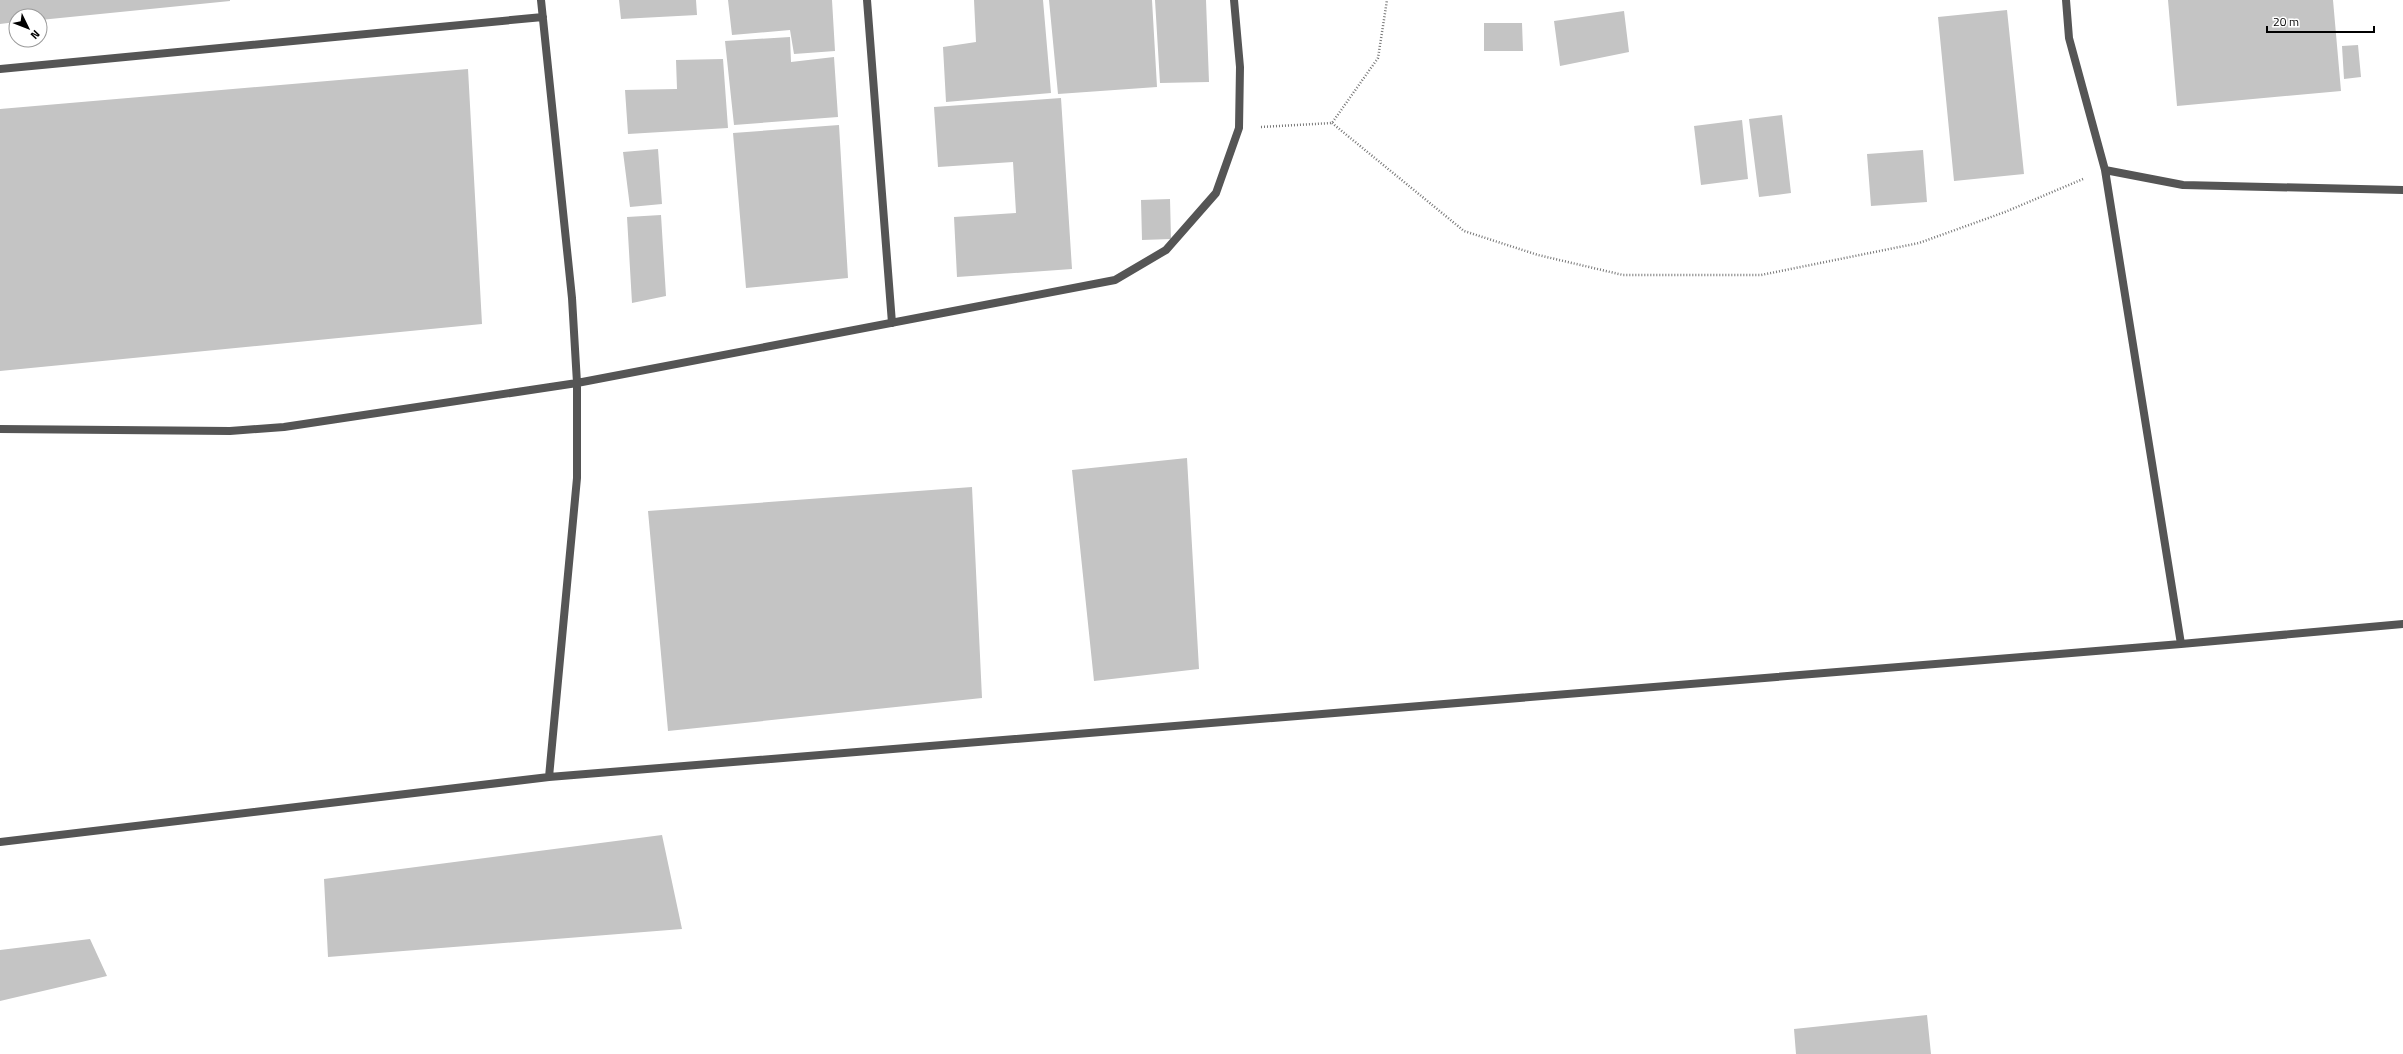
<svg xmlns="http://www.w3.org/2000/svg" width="2403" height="1054" viewBox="0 0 2403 1054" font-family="'Titillium Web',sans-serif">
  <rect width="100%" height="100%" fill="#fff"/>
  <path fill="#c4c4c4" d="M0,0h230v1l-190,19v-4h-24v6l-16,2z
    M619,0h77l1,15 -76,4z
    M728,0h104l3,51 -41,3 -4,-24 -58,5z
    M974,0h69l8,93 -105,9 -3,-55 33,-5z
    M1049,0h103l5,87 -99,7z
    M1155,0h51l3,82 -49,1z
    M2168,0h165l8,91 -164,15z
    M2007,10l17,164 -70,7 -16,-164z
    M1624,11l5,41 -69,14 -6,-45z
    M1484,23h38l1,28h-39z
    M790,37l1,25 43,-5 4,60 -104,8 -9,-84z
    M2358,45l3,32 -17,2 -2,-33z
    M723,59l5,69 -100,6 -3,-44 52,-1 -1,-29z
    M468,69l14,255 -482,47v-262z
    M1061,98l11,171 -115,8 -3,-60 62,-4 -3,-51 -75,5 -4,-60z
    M1782,115l9,78 -32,4 -10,-78z
    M1742,120l6,59 -47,6 -7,-59z
    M839,125l9,153 -102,10 -13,-155z
    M658,149l4,55 -32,3 -7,-55z
    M1923,150l4,52 -56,4 -4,-52z
    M1170,199l1,40 -29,1 -1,-40z
    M661,215l5,81 -34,7 -5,-86z
    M1187,458l12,211 -105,12 -22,-211z
    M972,487l10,211 -314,33 -20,-220z
    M662,835l20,94 -354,28 -4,-78z
    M90,939l17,37 -107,25v-51z
    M1927,1015l4,39h-135l-2,-25z"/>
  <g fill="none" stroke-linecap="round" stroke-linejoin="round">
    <path stroke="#777" stroke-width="2.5" stroke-dasharray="1 2" stroke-linecap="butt" d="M1332,123l132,108 74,24 85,20h138l158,-32 86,-31 78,-33
      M1261,127l71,-4 46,-65 9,-58"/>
    <path stroke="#555" stroke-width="8" d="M541,0l31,298 5,85v95l-28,299
      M867,0l25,323
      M2066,0l3,38 36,132 78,15 220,5
      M0,69l543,-52
      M2105,170l76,474
      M0,429l230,2 54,-4 293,-44 538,-103 51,-30 50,-57 23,-65 1,-61 -6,-67
      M0,842l549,-65 1632,-133 222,-20"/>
  </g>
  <g transform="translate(28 28) rotate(133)"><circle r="19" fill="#ffffff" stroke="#999999"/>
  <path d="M0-3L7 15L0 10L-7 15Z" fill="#000000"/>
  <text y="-6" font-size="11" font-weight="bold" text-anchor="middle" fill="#000000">N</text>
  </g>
  <path d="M2267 26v6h107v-6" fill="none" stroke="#000000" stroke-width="2"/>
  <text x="2273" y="26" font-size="12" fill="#000000" stroke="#ffffff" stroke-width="3" paint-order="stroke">20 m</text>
</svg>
